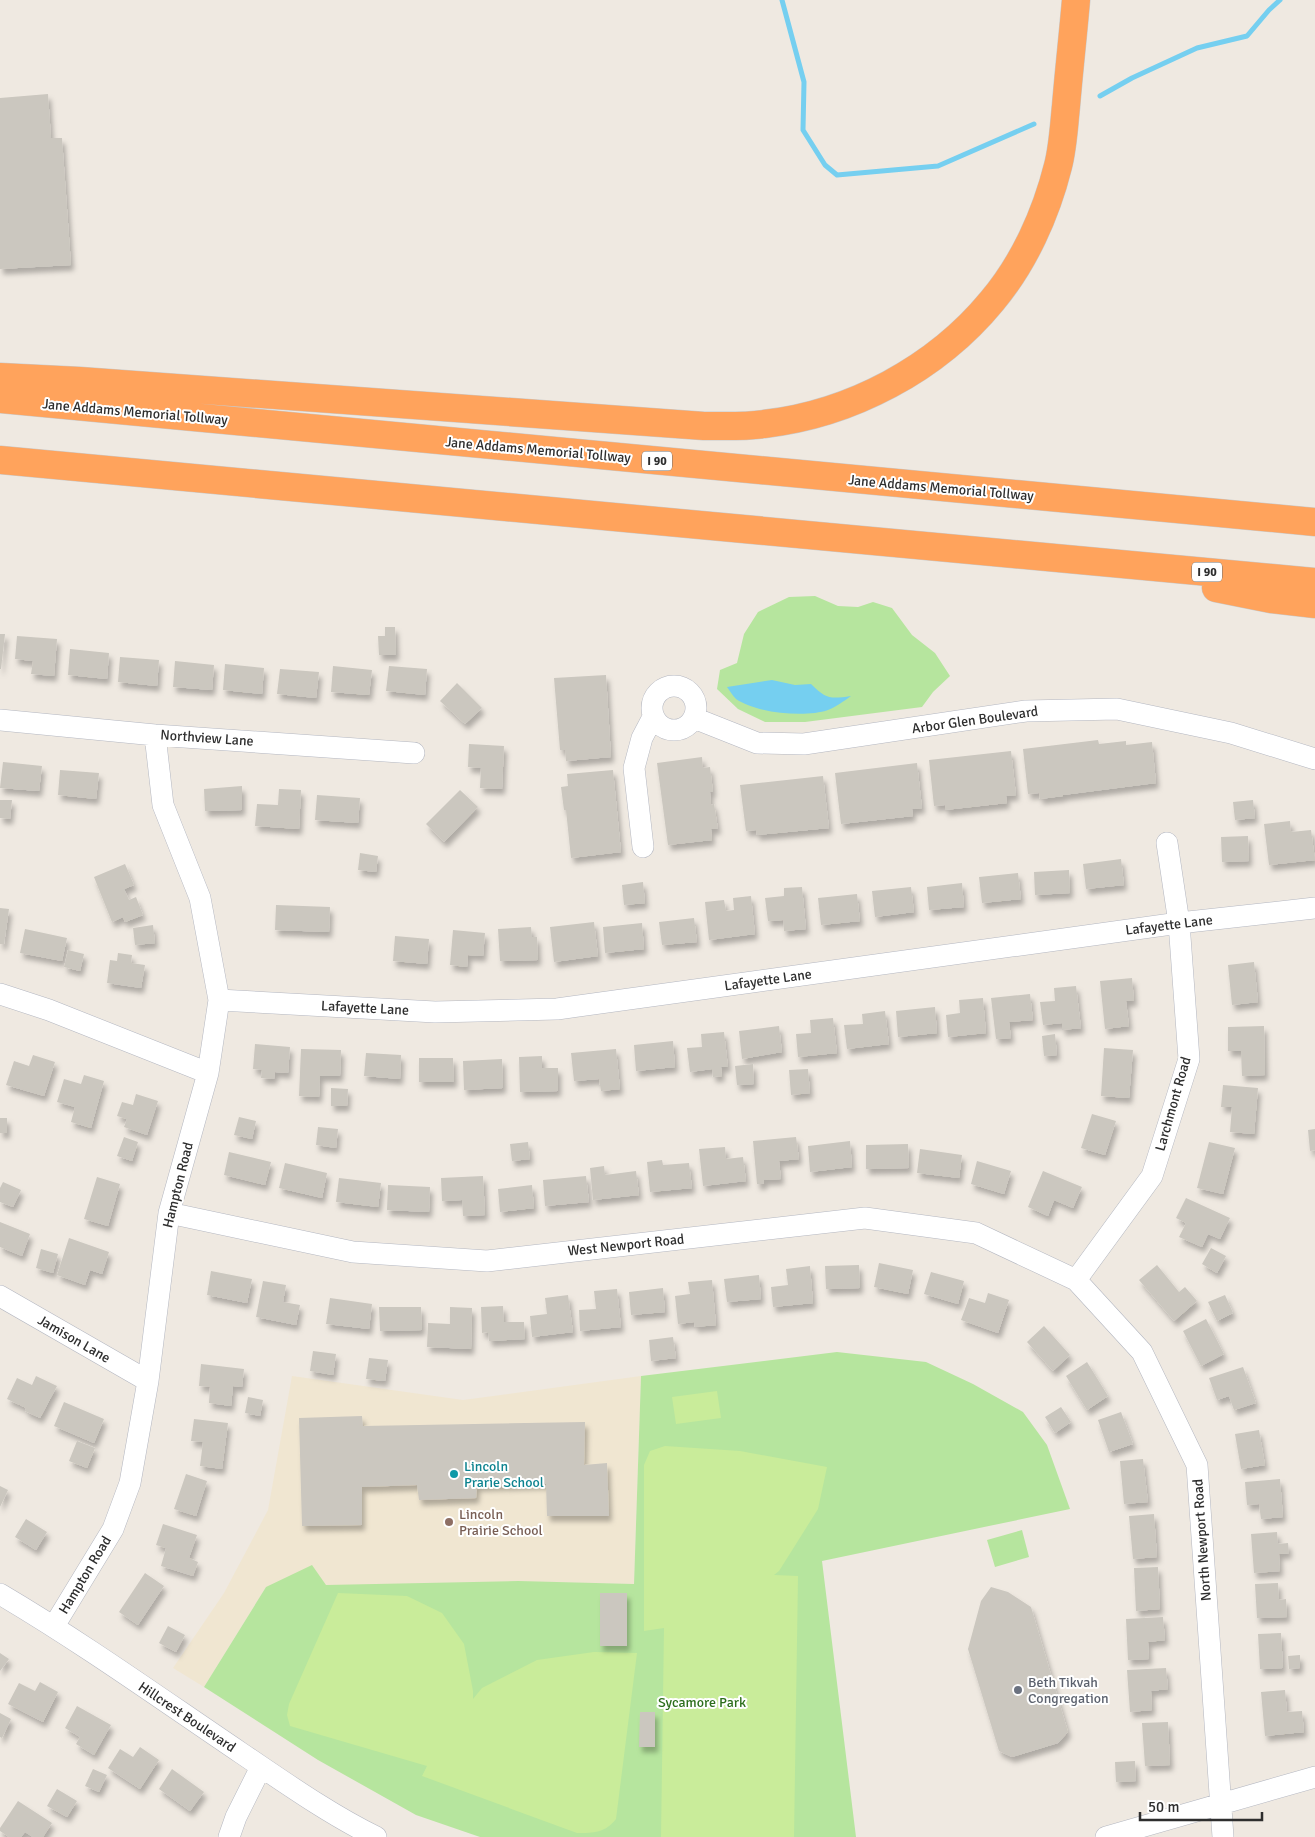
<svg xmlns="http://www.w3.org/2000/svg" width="1315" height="1837" viewBox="0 0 1315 1837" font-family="Signika,sans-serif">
  <defs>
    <filter id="shadow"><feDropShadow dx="3" dy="5.5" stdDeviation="2.5" flood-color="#0004"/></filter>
  </defs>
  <rect width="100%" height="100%" fill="#efe9e1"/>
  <path fill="#f0e6d1" d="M292,1376l171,24 178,-24 -7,208 -99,-2 -269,5 -62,100 -31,-19 51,-75 44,-83z"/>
  <path fill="#b6e59e" d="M815,596l23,10 20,1 15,-5 19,6 20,27 23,18 15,23 -17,16 -11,15 -117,15h-40l-27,-13 -21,-20 3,-19 17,-7 7,-29 14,-22 31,-15z
    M837,1352l89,10 47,22 50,28 24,33 23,64 -248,52 34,276h-376l-64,-22 -98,-55 -114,-73 62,-100 46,-22 14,20 192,-4 116,3 7,-208z
    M1022,1530l7,27 -34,10 -8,-27z"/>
  <path fill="#c9ec9a" d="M717,1391l4,27 -45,6 -4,-27z
    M665,1446l75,5 87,16 -9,42 -39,62 -5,4 24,1 -4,261h-133l3,-209 -20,3v-166l6,-14z
    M338,1593l69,3 35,17 22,31 9,47v8l9,-11 55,-28 57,-8 43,1 -21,166c-11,14 -22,14 -39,14l-155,-57 5,-10 -137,-40 -3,-11 2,-11z"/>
  <path fill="#75cff0" d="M772,680l23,5 16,-1c15,15 19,15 40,12 -7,5 -15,11 -23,14 -23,8 -72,3 -92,-11 -3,-3 -6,-8 -9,-12z"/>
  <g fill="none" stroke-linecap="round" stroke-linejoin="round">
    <path stroke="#75cff0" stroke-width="5" d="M782,0l22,82 -1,48 22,35 12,10 101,-9 96,-42
      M1100,96l32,-18 65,-30 50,-12 22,-26 11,-10"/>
  </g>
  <path fill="#cbc7bf" filter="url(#shadow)" d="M48,94l3,44h11l9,127 -71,4v-171z
    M385,627h10l1,28h-17l-1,-19h7z
    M0,634h5l-4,35h-1z
    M17,636l40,3 -3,37 -23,-2 2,-13 -18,-2z
    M70,649l39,4 -2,26 -39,-4z
    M120,657l39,3 -2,26 -39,-4z
    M175,661l39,4 -2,25 -39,-3z
    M225,664l39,4 -2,26 -39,-4z
    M333,666l39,4 -3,25 -38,-3z
    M389,666l38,3 -2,26 -39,-4z
    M280,669l39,3 -3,26 -39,-4z
    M606,675l5,82 -45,4 -1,-11h-5l-6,-72z
    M457,683l25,25 -17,16 -25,-23z
    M1098,740l1,4 27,-3v4l26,-3 4,41 -93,12v1l-23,3 -1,-6 -11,1 -5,-45z
    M469,744l35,2 -2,43 -22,-1 1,-20 -13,-1z
    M1011,751l5,44 -10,1 1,7 -62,7v-5l-11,1 -5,-46z
    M702,757l1,11 7,-1 3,25h-3l1,13 3,-1 4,25h-7l1,11 -44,5 -11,-82z
    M3,762l39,4 -3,25 -39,-3z
    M917,763l5,45 -10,1 1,7 -72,8 -6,-51z
    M60,770l39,3 -3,26 -38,-4z
    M613,770l8,82 -50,6 -5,-48h-2l-3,-23 7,-1 -1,-12z
    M823,776l6,52 -72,7 -1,-5 -10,1 -6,-46z
    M242,786v24l-37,1 -1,-22z
    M279,789l22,1 -2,39 -44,-3 2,-22 21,1z
    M460,790l18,17 -34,35 -18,-18z
    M317,795l43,3 -2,25 -43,-3z
    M0,800h12l-2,19 -10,-1z
    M1253,800l2,18 -20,2 -2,-18z
    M1290,821l1,11 20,-2 4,30 -46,5 -5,-41z
    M1248,836l1,25 -27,1 -1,-25z
    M360,853l18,3 -2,16 -18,-2z
    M1121,859l3,26 -38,4 -3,-25z
    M125,864l9,21 -10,4 5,11 7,-3 7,18 -18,7 -2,-5 -11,5 -18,-45z
    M1069,870l1,23 -35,2 -1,-23z
    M1018,873l3,26 -39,4 -3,-26z
    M643,882l2,21 -21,2 -2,-20z
    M962,883l2,24 -35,3 -2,-23z
    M802,887l4,42 -22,2 -1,-11 -15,1 -3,-23 19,-2v-8z
    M911,887l3,25 -39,5 -3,-26z
    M857,894l3,27 -39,4 -3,-27z
    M751,896l4,38 -46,6 -4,-38 19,-2 2,11 8,-1 -1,-12z
    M276,905l54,2 -1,25 -54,-2z
    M0,908l9,1 -5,35h-4z
    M694,918l3,24 -35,3 -3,-23z
    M594,922l4,34 -44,6 -4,-35z
    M642,923l2,26 -39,4 -2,-26z
    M153,925l2,18 -20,2 -2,-17z
    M531,927l1,10h5l1,23 -38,1 -2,-32z
    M25,929l42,9 -5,23 -42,-8z
    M453,930l32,3 -2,23 -15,-1 -1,12 -17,-2z
    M395,936l34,3 -2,25 -34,-3z
    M68,950l16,4 -4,17 -16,-4z
    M118,953l14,2 -1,8 14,2 -4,23 -34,-5 3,-23 7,1z
    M1254,962l4,40 -26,3 -4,-40z
    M1132,978l2,23h-8l3,25 -24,3 -5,-48z
    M1076,986l5,42 -19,2v-7l-19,2 -3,-23 15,-1 -1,-13z
    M1030,994l3,26 -24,2 2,16 -15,1 -5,-41z
    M983,998l3,35 -38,4 -2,-22 14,-2 -1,-13z
    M935,1007l2,26 -39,4 -2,-26z
    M885,1011l4,33 -42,5 -3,-24 19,-1 -1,-10z
    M833,1018l4,35 -39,4 -2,-23 15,-1 -1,-13z
    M779,1026l3,26 -40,7 -3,-28z
    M1264,1026l1,49 -23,1 -1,-25h-13v-24z
    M724,1032l4,35h-7l1,9 -9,1 -1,-8 -22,3 -3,-24 15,-1 -1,-13z
    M1055,1034l2,21 -13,1 -2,-20z
    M673,1041l2,26 -39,4 -2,-26z
    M255,1044l35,3 -2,26 -13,-1 -1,7 -13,-1 1,-8 -9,-1z
    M1104,1048l29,2 -4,48 -28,-2z
    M301,1049l40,1 -1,26h-20l-1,21 -20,-1z
    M616,1049l4,40 -19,2 -2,-12 -25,2 -3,-28z
    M366,1053l35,2 -1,24 -36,-3z
    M33,1055l22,7 -11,34 -38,-11 8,-24 15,5z
    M542,1056v12h16v23l-38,1 -1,-35z
    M419,1058h34l1,24h-35z
    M502,1059l1,29 -39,2 -1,-29z
    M753,1064l1,20 -17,1 -2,-19z
    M808,1069l2,24 -19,2 -2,-25z
    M84,1075l20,6 -13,47 -20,-6 4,-15 -18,-5 7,-23 17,5z
    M1223,1085l35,3 -4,46 -24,-2 2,-25h-11z
    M331,1088l17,1 -1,17h-16z
    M136,1094l22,7 -11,34 -23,-8 3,-8 -10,-3 5,-14 11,3z
    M1092,1114l24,7 -11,34 -24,-7z
    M239,1117l17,4 -4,18 -18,-4z
    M0,1118h7v15h-7z
    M318,1127l20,2 -2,19 -20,-3z
    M1315,1129v21l-5,1 -2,-21z
    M124,1137l14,5 -6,19 -15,-5z
    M796,1137l3,22 -20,2 2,18 -17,1v4h-7l-4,-43z
    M850,1141l2,26 -42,5 -2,-26z
    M528,1142l2,17 -18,2 -2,-17z
    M1209,1142l26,6 -12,46 -26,-6z
    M908,1144l1,24 -43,1v-24z
    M725,1147l1,12 17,-2 3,24 -43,5 -4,-37z
    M920,1149l42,6 -3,23 -42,-5z
    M229,1152l42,10 -6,23 -41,-10z
    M662,1160l1,5 26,-2 3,25 -42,4 -3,-30z
    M977,1161l34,10 -7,23 -33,-10z
    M285,1163l42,10 -5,25 -43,-10z
    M604,1166l1,9 31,-4 3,24 -46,5 -3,-32z
    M1043,1171l39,16 -9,21 -19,-8 -6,16 -20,-9z
    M483,1176l2,39 -22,1 -1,-16 -20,1 -1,-23z
    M586,1176l3,26 -44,4 -2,-26z
    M97,1177l23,7 -12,42 -24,-7z
    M339,1178l42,5 -3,24 -42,-5z
    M3,1182l18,8 -8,17 -13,-5v-14z
    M388,1185l42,2 -1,25 -42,-2z
    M532,1185l2,23 -34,4 -2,-23z
    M1186,1198l44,20 -10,21 -12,-5 -6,13 -23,-10 7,-14 -10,-5z
    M0,1222l30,12 -8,22 -22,-9z
    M69,1238l40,14 -7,22 -12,-4 -5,15 -28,-10z
    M1211,1248l15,8 -9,17 -15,-9z
    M41,1249l17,5 -5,19 -17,-5z
    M879,1263l34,7 -5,24 -34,-7z
    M859,1265l1,23 -34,1 -1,-23z
    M1157,1265l22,27 6,-5 12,14 -23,20 -35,-41z
    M810,1266l3,37 -40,4 -2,-20 17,-2 -2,-16z
    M211,1271l41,8 -5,24 -40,-8z
    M931,1272l33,9 -6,23 -34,-10z
    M759,1275l2,24 -34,3 -3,-23z
    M712,1280l4,45 -21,2 -1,-5 -16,2 -3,-28 15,-2 -2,-12z
    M263,1281l23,4 -3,17 17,3 -4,20 -40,-8z
    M663,1288l2,24 -34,3 -2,-23z
    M617,1289l4,38 -41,4 -1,-21 17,-1 -2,-18z
    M988,1293l21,7 -11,33 -37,-13 8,-22 16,5z
    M568,1295l5,37 -41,5 -2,-21 17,-2 -2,-16z
    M1225,1295l8,18 -16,8 -9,-19z
    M330,1298l42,6 -3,25 -43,-5z
    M503,1306l1,16h20l1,17 -36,2 -1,-9 -6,1 -1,-26z
    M379,1307h42l1,23 -42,1z
    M450,1307l22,1 -1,41 -44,-2 1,-24 22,1z
    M1206,1319l18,35 -23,12 -18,-35z
    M1044,1326l26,29 -17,16 -26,-29z
    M673,1337l3,21 -25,3 -2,-21z
    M313,1351l23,3 -3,21 -23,-4z
    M369,1358l19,2 -3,21 -19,-2z
    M1087,1362l21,34 -21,14 -21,-34z
    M201,1364l43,5 -2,18 -9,-1 -2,20 -22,-3 1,-16 -11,-1z
    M1243,1367l13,36 -22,7 -5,-14 -12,4 -8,-22z
    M36,1376l21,10 -17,32 -15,-7 1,-3 -19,-9 10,-21 15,7z
    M248,1397l15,3 -3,16 -15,-3z
    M64,1402l40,17 -10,24 -40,-17z
    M1061,1407l10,15 -16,11 -10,-16z
    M1121,1412l12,32 -24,8 -11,-32z
    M362,1416l1,10 222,-4 -1,43 23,-2 2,53h-62l-1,-32 -69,2 -1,12 -57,2 -2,-15 -55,2v38l-60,1 -3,-108z
    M194,1419l34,4 -6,46 -22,-3 3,-24 -12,-1z
    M1259,1430l6,35 -24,4 -6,-35z
    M77,1441l18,7 -8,20 -18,-7z
    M1143,1459l5,43 -24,2 -4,-43z
    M186,1474l21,7 -11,35 -22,-7z
    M1280,1479l3,38 -22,2 -2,-15 -12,1 -2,-23z
    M0,1486l8,4 -8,17z
    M1154,1514l3,43 -24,2 -4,-43z
    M26,1519l21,13 -11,18 -21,-13z
    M163,1524l34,11 -8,23 9,4 -5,14 -32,-10 5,-18 -10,-3z
    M1277,1532l1,12 10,-1 1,10 -10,1 1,17 -26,2 -3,-39z
    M1158,1567l2,42 -24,2 -2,-43z
    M145,1573l19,13 -26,39 -19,-13z
    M1278,1583l1,17 7,-1 1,18 -30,1 -2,-34z
    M991,1587l17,5 23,15 37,125 -10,11 -46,14 -13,-6 -31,-102 13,-48z
    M600,1593h27v53h-27z
    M1163,1617l2,23 -17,2 1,17 -21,1 -2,-41z
    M168,1626l17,9 -9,17 -17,-9z
    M1281,1633l2,35 -23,1 -2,-35z
    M0,1653l9,6 -9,12z
    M1300,1655v13l-11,1 -1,-13z
    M1166,1668l2,21 -17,2 1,19 -22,2 -3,-42z
    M40,1682l18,10 -15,30 -35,-18 11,-21 16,8z
    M1285,1690l2,22 15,-1 2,21 -39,4 -4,-44z
    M77,1706l34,19 -17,30 -18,-11 4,-7 -15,-9z
    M640,1712h15v35h-16z
    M0,1713l11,6 -9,19 -2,-1z
    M1168,1722l2,43 -25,1 -3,-43z
    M140,1747l19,13 -19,29 -32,-21 12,-19 13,8z
    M1135,1761l1,20 -20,1 -1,-20z
    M93,1769l14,6 -8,17 -14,-6z
    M172,1769l32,23 -14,19 -31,-22z
    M57,1789l20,12 -10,16 -20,-11z
    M18,1801l34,22 -9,14h-10l-8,-5 -4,5h-12l-9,-6v-3z"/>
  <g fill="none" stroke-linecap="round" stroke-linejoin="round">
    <g stroke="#b4b7c1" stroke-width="22">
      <path id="minor" d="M652 708a22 22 0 1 1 44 0a22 22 0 1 1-44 0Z
        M694,718l63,25 47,1 222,-33 91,-2 114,24 84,26
        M0,720l155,15 259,18
        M643,847l-9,-79 8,-30 11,-21
        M0,994l49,16 159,63
        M219,1000l216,12 122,-3 622,-86 136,-15
        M169,1213l184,39 134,9 378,-43 111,15 100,47 66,72 55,113 26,372
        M1076,1280l76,-104 37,-117 -10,-136 -12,-80
        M0,1296l148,85
        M0,1594c83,49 161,105 241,159 43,29 88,61 135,84
        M54,1626l59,-97 17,-46 18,-102 21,-168 39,-140 11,-73 -19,-102 -37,-93 -8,-70
        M229,1837l7,-20 25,-50
        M1106,1837l209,-60"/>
    </g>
    <g stroke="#c9c9c9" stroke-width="29">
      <path id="highway" d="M0,377l80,4 624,45c20,0 40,1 60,-2 87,-10 172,-55 228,-123 32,-38 54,-87 66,-135 5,-19 6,-41 8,-60 3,-36 7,-71 10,-106
        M0,399l1315,123
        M0,460l1315,122
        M1216,588l55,11 44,5"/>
    </g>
    <use href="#minor" stroke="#fff" stroke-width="21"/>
    <use href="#highway" stroke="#ffa35c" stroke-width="28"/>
  </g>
  <circle fill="#0f9aa8" stroke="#fff" stroke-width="2" cx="454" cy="1474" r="5"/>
  <circle fill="#8d6e63" stroke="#fff" stroke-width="2" cx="449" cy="1522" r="5"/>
  <circle fill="#6b7280" stroke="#fff" stroke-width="2" cx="1018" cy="1690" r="5"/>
  <g text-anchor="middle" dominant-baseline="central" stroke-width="4" stroke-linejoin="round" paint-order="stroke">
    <g fill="#fff" stroke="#6d6d6d" stroke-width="1">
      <rect x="642" y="451.5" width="30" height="19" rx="4"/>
      <rect x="1192" y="562.5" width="30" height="19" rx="4"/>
    </g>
    <g font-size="12" font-weight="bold" fill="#2e2e2e">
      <text x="657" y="461">I 90</text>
      <text x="1207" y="572">I 90</text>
    </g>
    <g font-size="14" fill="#2e2e2e" stroke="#fff">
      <text transform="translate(135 412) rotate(5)">Jane Addams Memorial Tollway</text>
      <text transform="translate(538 450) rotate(5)">Jane Addams Memorial Tollway</text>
      <text transform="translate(941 488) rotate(5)">Jane Addams Memorial Tollway</text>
      <text transform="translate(975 720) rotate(-8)">Arbor Glen Boulevard</text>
      <text transform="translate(207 738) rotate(4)">Northview Lane</text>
      <text transform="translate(1169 925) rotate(-7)">Lafayette Lane</text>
      <text transform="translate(768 980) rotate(-8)">Lafayette Lane</text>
      <text transform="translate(365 1008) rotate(3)">Lafayette Lane</text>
      <text transform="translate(1173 1104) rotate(-74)">Larchmont Road</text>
      <text transform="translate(178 1185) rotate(-76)">Hampton Road</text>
      <text transform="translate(626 1245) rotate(-6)">West Newport Road</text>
      <text transform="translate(74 1339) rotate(30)">Jamison Lane</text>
      <text transform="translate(1202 1540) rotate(-94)">North Newport Road</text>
      <text transform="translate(85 1575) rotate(-59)">Hampton Road</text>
      <text transform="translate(187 1717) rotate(34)">Hillcrest Boulevard</text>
    </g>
    <g font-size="14" fill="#0d838f" stroke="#fff" text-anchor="start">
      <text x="464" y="1466">Lincoln<tspan x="464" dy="16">Prarie School</tspan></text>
    </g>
    <g font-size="14" fill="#785e54" stroke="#fff" text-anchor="start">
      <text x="459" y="1514">Lincoln<tspan x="459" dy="16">Prairie School</tspan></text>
    </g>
    <g font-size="14" fill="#5b616d" stroke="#fff" text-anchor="start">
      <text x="1028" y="1682">Beth Tikvah<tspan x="1028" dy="16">Congregation</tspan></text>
    </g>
    <g font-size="14" fill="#2c6e1b" stroke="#fff">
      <text x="702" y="1702">Sycamore Park</text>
    </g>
  </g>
  <path d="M1140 1812v8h122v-8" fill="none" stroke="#2e2e2e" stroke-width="2.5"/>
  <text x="1148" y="1812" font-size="15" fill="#2e2e2e" stroke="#ffffff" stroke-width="4" paint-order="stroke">50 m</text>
</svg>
